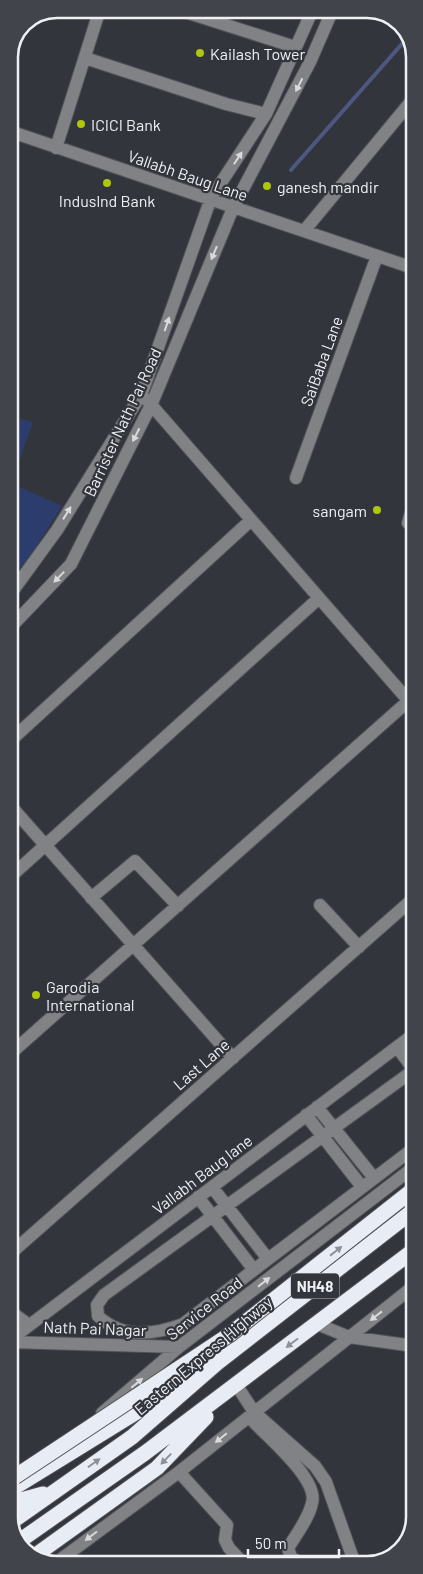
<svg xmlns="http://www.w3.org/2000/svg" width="423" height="1574" viewBox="0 0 423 1574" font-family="Barlow,sans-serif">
  <rect width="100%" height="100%" fill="#33353c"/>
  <path fill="#2c3d6d" d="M9,416l24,6 -22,61 51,23 -32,50 -21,24z"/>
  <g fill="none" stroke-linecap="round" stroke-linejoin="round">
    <path stroke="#4e5781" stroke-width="4" d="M291,170l117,-133"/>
    <g stroke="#515359" stroke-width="14">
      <path id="minor" d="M176,9l119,38
        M85,58l141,46 40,10
        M9,131l404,137
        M56,148l44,-139
        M304,231l109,-132
        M147,400l267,307
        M296,478l81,-222
        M408,523l6,-20
        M9,596l48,-66 85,-137 69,-195 55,-84 47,-105
        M9,629l62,-65 81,-161 81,-195 77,-146 23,-53
        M9,742l241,-221
        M9,804l224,254
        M9,878l309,-279
        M91,898l44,-37 43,45
        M320,905l39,42
        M397,1047l17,23
        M9,1055l405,-359
        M414,1070l-310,225 -7,10 1,11c24,23 56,19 85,8l231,-176
        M317,1107l57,71
        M306,1115l56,72
        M212,1187l56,72
        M198,1197l56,73
        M10,1254l404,-356
        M10,1311l19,14
        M317,1324l32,13 65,9
        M10,1340l404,-306
        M10,1342l169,5
        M237,1386l17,26 61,54 11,16 29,82
        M102,1413l77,-66 235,-180
        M252,1420c15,17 67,59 60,83 -3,15 -16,32 -24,45l3,9 10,7
        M179,1472l48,53 -2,15 4,8 16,17
        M53,1565l126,-93 235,-186"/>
    </g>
    <g stroke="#515359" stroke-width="17">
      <path id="highway" d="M10,1490l172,-106
        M10,1503l33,-9
        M10,1523l122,-86 85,-74 197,-153
        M18,1542l127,-89 269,-203
        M33,1557l124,-89 49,-51"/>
    </g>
    <use href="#minor" stroke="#808285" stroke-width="12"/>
    <use href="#highway" stroke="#e8ecf4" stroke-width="15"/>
    <g stroke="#515359" stroke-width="17" stroke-linecap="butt">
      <path id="highway-bridge" d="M10,1480l219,-145 185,-146"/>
    </g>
    <use href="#highway-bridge" stroke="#e8ecf4" stroke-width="15"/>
  </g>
  <defs><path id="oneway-solid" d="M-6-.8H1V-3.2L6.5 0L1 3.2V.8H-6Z" transform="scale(1.25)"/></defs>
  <g fill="#d8dade">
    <use href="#oneway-solid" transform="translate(299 85) rotate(117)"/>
    <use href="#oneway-solid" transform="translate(238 158) rotate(-57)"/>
    <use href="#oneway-solid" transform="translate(214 253) rotate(113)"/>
    <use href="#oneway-solid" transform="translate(167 324) rotate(-71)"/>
    <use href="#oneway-solid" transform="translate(136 435) rotate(117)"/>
    <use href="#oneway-solid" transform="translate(67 513) rotate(-58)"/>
    <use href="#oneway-solid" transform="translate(59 577) rotate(134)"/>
    <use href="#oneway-solid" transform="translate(264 1282) rotate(-38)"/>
    <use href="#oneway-solid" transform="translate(376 1316) rotate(142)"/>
    <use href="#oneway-solid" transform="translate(137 1383) rotate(-40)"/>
    <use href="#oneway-solid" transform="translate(221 1438) rotate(141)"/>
    <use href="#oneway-solid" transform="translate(91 1536) rotate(143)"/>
  </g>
  <g fill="#8e9098">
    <use href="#oneway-solid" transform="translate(336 1251) rotate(-38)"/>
    <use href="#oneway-solid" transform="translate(292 1343) rotate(143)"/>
    <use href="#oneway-solid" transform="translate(166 1459) rotate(134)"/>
    <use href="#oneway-solid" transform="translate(94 1463) rotate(-35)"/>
  </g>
  <g fill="#aec60b" stroke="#33353c" stroke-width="2">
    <circle cx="200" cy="53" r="5"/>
    <circle cx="81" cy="124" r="5"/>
    <circle cx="107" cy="183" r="5"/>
    <circle cx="267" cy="186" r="5"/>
    <circle cx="377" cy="510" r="5"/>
    <circle cx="36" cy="995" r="5"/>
  </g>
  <g text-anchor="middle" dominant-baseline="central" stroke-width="4.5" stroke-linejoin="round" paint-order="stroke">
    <rect fill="#33353c" stroke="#b6b8bd" stroke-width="1" x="291" y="1273.5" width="48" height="25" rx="4"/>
    <g font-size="15" font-weight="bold" fill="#eef0f4">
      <text x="315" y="1286">NH48</text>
    </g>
    <g font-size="16" fill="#eef0f4" stroke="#33353c" text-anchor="start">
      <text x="210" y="53">Kailash Tower</text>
      <text x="91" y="124">ICICI Bank</text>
      <text x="277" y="186">ganesh mandir</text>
      <text x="107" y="200" text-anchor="middle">Induslnd Bank</text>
      <text x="367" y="510" text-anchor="end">sangam</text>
      <text x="46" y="986">Garodia<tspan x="46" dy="18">International</tspan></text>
    </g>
    <g font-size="16" fill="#eef0f4" stroke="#33353c">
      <text transform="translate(188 175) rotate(19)">Vallabh Baug Lane</text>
      <text transform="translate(321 361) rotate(-70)">SaiBaba Lane</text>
      <text transform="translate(122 422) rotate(-65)">Barrister Nath Pai Road</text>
      <text transform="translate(201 1064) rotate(-41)">Last Lane</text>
      <text transform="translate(202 1174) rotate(-37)">Vallabh Baug lane</text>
      <text transform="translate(204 1308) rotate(-38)">Service Road</text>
      <text transform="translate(95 1328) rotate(2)">Nath Pai Nagar</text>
      <text transform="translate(203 1355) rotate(-40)">Eastern Express Highway</text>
    </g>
  </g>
  <path d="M0 0H423V1574H0ZM57 18H367A39 39 0 0 1 406 57V1517A39 39 0 0 1 367 1556H57A39 39 0 0 1 18 1517V57A39 39 0 0 1 57 18Z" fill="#42444b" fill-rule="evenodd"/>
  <path fill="none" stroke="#eef0f4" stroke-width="2.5" d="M57 18H367A39 39 0 0 1 406 57V1517A39 39 0 0 1 367 1556H57A39 39 0 0 1 18 1517V57A39 39 0 0 1 57 18Z"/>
  <path d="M248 1549v8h91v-8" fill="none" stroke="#eef0f4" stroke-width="2.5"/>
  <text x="255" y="1549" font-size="15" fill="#eef0f4" stroke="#33353c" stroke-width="4" paint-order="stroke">50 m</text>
</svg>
